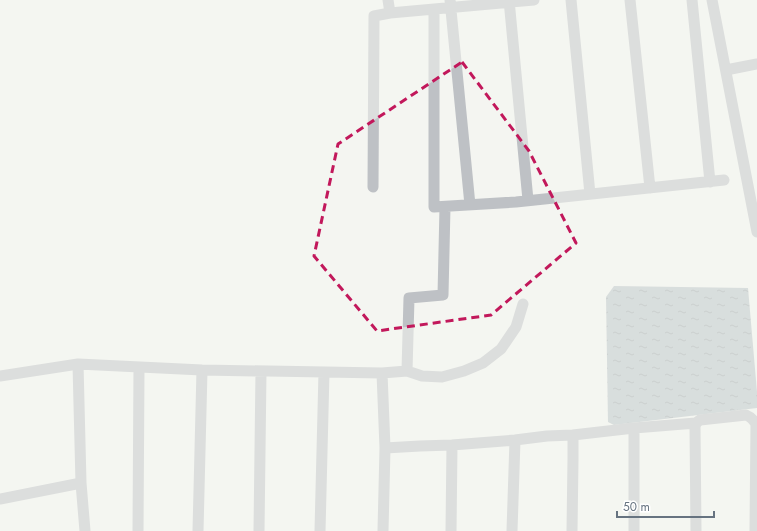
<svg xmlns="http://www.w3.org/2000/svg" width="757" height="531" viewBox="0 0 757 531" font-family="Jost,sans-serif">
  <defs>
    <pattern id="water-ripples" width="26" height="14" patternUnits="userSpaceOnUse"><rect width="26" height="14" fill="#b7c0c5"/><path d="M2 4q2-2 4 0t4 0M15 11q2-2 4 0t4 0" fill="none" stroke="#99a0a5"/></pattern>
  </defs>
  <rect width="100%" height="100%" fill="#f4f5f1"/>
  <path fill="url(#water-ripples)" d="M614,286l134,2 9,104v16l-143,17 -6,-3 -2,-125z"/>
  <g fill="none" stroke-linecap="round" stroke-linejoin="round">
    <path stroke="#bec1c5" stroke-width="11" d="M388,0l2,13 144,-13
      M450,0l20,205
      M509,0l19,200
      M571,0l19,194
      M630,0l20,188
      M692,0l18,182
      M712,0l45,232
      M434,9v198l82,-5 208,-22
      M726,70l31,-6
      M373,187l1,-171 16,-3
      M78,364l3,119 4,48
      M407,371l2,-73 34,-3 2,-88
      M382,373l3,75 -2,83
      M0,376l78,-12 124,6 180,3 25,-2 15,5 20,1 22,-6 19,-8 18,-14 15,-22 7,-23
      M634,428v103
      M573,435l61,-7 62,-5
      M385,448l35,-2 32,-1 63,-5 32,-4 26,-1v24l-1,72
      M0,499l81,-16
      M138,531l1,-163
      M198,531l4,-161
      M259,531l2,-160
      M320,531l4,-159
      M451,531l1,-86
      M512,531l3,-91
      M696,531l-1,-104 1,-4 4,-3 46,-5c5,2 7,4 10,9l-1,107"/>
  </g>
  <path d="M0 0H757V531H0ZM462,62l67,89 47,92 -85,72 -114,16 -63,-75 24,-112z" fill="#f4f5f1" fill-opacity=".55" fill-rule="evenodd"/>
  <path fill="none" stroke="#c2185b" stroke-width="3" stroke-dasharray="8 5" stroke-linejoin="round" d="M462,62l67,89 47,92 -85,72 -114,16 -63,-75 24,-112z"/>
  <path d="M617 511v6h97v-6" fill="none" stroke="#667380" stroke-width="2"/>
  <text x="623" y="511" font-size="12" fill="#667380" stroke="#ffffff" stroke-width="3" paint-order="stroke">50 m</text>
</svg>
